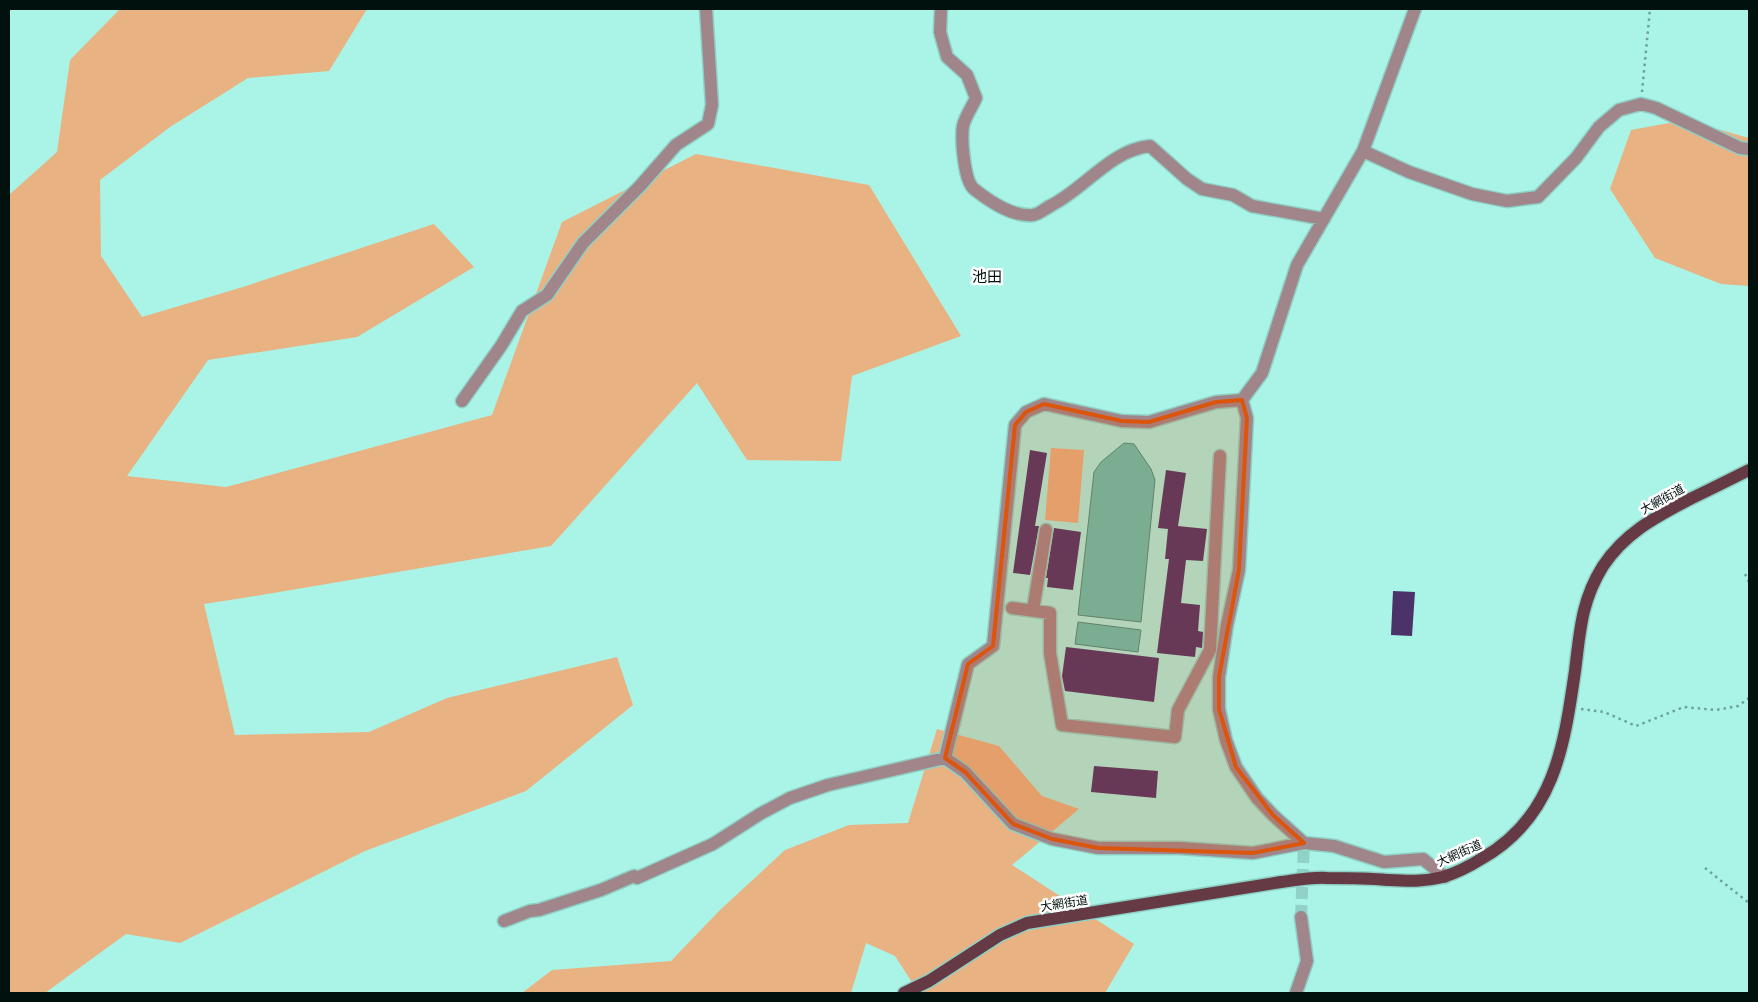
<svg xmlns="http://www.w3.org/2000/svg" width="1758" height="1002" viewBox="0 0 1758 1002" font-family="Manrope,'Noto Sans JP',sans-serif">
  <rect width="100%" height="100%" fill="#aaf4e7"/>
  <path fill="#e8b282" d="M120,9h247l-38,62 -81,7 -78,49 -70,53 1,76 41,61 101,-30 191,-63 40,43 -117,70 -149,23 -81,116 99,11 266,-72 70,-193 134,-68 173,31 92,151 -109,40 -11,85 -94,-1 -50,-77 -146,163 -302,51 -45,7 31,131 134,-3 78,-34 170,-41 16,48 -107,86 -161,60 -185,92 -54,-9 -81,59h-36v-798l48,-43 13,-92z
    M1685,120l64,18v148l-28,-2 -66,-26 -45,-69 21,-59z
    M1051,448l33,2 -6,73 -33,-3z
    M937,729l62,17 43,50 37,13 -67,56 122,79 -29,49h-186l-24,-37 -29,-13 -15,50h-329l30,-23 119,-9 49,-51 65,-60 64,-25 59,-2z"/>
  <path fill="#62c3b4" stroke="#458e82" d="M1124,443l10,1 17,25 4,11 -14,142 -63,-7 16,-143 7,-10z
    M1078,622l63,8 -3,22 -63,-8z"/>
  <path fill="#4b336a" d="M1030,450l17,3 -12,73h4l-9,49 -17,-2z
    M1166,470l20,3 -8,53 29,3 -4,32 -17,-1 -5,43 19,2 -2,26 5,1 -1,16 -6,-1 -1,10 -38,-4 12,-94h-4l3,-30 -10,-1z
    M1054,528l27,4 -8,58 -26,-3 1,-9h-2z
    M1393,591l22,1 -3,44 -21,-1z
    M1066,647l93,11 -5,44 -89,-11 -3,-15z
    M1094,766l64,5 -2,27 -65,-6z"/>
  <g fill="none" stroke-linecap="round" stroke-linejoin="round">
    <path stroke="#90d2c6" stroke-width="12" stroke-dasharray="12 6" stroke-linecap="butt" d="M1301,917l3,-74"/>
    <g stroke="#8fd0c4" stroke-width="15">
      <path id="minor" d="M941,9l-1,23 7,25 20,18 9,23c-4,9 -11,19 -13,28 -2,13 1,55 11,63 15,12 39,28 59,26 6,-1 12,-6 17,-9 35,-17 60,-56 100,-60l37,33 15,10 31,6 19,11 72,13
        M1363,151l46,21 63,22 35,7 31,-4 38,-39 23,-31 20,-17 22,-6 15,4 84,40 9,1
        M1242,400l5,18 -8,152 -12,55 -8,52v32l7,31 10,27 21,31 16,17 31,28
        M462,401l39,-55 21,-35 25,-16 36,-52 57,-57 36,-41 32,-21 4,-19 -6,-96
        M1012,608l38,5v40l12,72 113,12 3,-27 32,-60 10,-194
        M1033,610l13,-80
        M945,758l23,-94 25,-18 22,-221 11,-13 18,-8 78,17 27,1 67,-20 26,-2 20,-27 35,-108 66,-114 52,-142
        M504,921l26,-10 9,-1 62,-20 33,-14 3,2 76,-34 47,-30 30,-16 38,-13 117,-27 20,14 48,52 39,15 46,9h81l74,5 51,-10 30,3 50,16 39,-3 22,18
        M1296,993l11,-32 -6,-44"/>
    </g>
    <g stroke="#8fd0c4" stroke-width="15">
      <path id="major" d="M904,993l25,-12 71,-46 27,-12 254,-41c15,-2 31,-5 46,-4 20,0 40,0 60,2 20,1 36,2 56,-3 13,-4 27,-11 38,-18 73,-41 83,-112 94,-188 5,-39 6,-70 28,-105 22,-33 51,-48 85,-66 21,-10 41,-20 61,-30"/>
    </g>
    <path stroke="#6ca198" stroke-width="2.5" stroke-dasharray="2.5 4" stroke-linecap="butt" d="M1642,92l8,-83
      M1745,574l4,8
      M1581,709l23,3 32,14 48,-19 32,3 22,-4 11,-8
      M1705,868l44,35"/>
    <use href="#minor" stroke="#a0858b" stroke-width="12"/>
    <use href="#major" stroke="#653a45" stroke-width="12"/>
  </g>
  <path fill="#dc550c" fill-opacity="0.2" stroke="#dc550c" stroke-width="4" stroke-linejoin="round" d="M1242,400l5,18 -8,152 -20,107v32l17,58 37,48 31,28 -51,10 -155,-5 -46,-9 -39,-15 -48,-52 -20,-14 23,-94 25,-18 22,-221 11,-13 18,-8 78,17 27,1 67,-20z"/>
  <g text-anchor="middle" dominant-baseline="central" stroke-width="5" stroke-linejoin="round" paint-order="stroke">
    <g font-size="12" fill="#00110e" stroke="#fff">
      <text transform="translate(1662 499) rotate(-29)">大網街道</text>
      <text transform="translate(1459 853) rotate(-24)">大網街道</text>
      <text transform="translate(1064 903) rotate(-9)">大網街道</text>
    </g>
    <g font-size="15" fill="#00110e" stroke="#fff">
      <text x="987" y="276">池田</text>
    </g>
  </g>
  <rect width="1758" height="1002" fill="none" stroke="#00110e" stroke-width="20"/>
</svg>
